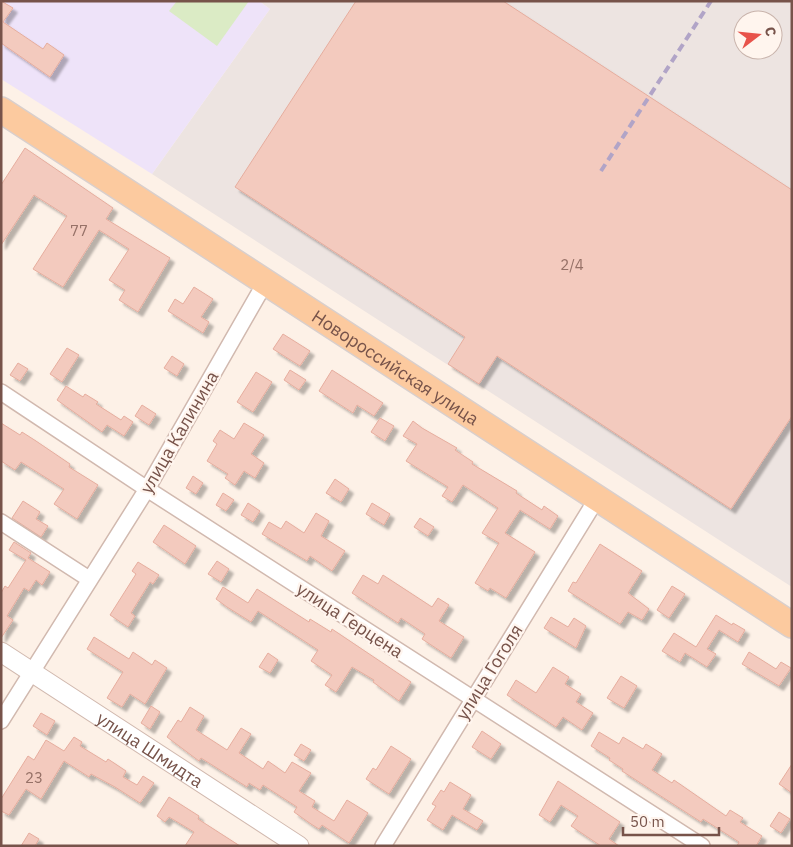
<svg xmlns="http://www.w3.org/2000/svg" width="793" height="847" viewBox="0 0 793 847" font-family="'IBM Plex Sans',sans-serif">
  <defs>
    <filter id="shadow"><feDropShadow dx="4.5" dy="4.5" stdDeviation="1" flood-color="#0004"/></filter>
  </defs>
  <rect width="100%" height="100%" fill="#fdf1e7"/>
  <path fill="#ede4e1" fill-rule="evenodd" d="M259,1h533v586l-640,-413 118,-165zM743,20h30v30h-30z"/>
  <path fill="#eee3f9" d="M1,1h258l11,8 -118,165 -151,-95z"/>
  <path fill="#dbebc5" d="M177,1h72l-32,45 -48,-35z"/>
  <path fill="#f3cabe" stroke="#e6ad9e" filter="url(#shadow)" d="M1,1l12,7 -10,14 40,27 4,-6 17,12 -14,22 -49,-34z
    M356,1h147l289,189v226l-61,93 -234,-153 -18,28 -31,-20 17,-27 -230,-150z
    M25,148l88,60 -7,11 64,39 -32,54 -19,-12 6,-10 -16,-10 20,-31 -30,-19 -36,57 -30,-18 34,-53 -33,-21 -33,50v-60z
    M194,287l19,12 -12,18 8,5 -6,11 -35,-22 7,-12 8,5z
    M283,334l27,17 -10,15 -27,-17z
    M67,348l12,7 -17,27 -12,-8z
    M172,356l12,8 -7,12 -13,-8z
    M18,363l10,6 -8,12 -10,-6z
    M290,370l16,10 -7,10 -15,-10z
    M332,370l51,33 -9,13 -17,-11 -4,8 -34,-22z
    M256,372l16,10 -19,30 -16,-10z
    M66,386l17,11 2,-3 13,8 -2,2 25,16 3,-4 9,6 -9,14 -17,-11 -5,7 -45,-32z
    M142,405l14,9 -7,11 -14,-9z
    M380,418l14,8 -9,15 -14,-9z
    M413,421l9,7 35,20 -2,2 18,12 -1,2 45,27 -1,2 26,17 2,-4 14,10 -8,13 -30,-19 -15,23 30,19 -29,46 -16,-10 -2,3 -13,-8 24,-40 -17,-10 16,-25 -35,-23 -11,17 -10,-6 6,-9 -42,-26 11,-17 -14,-8z
    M1,423l19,12 2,-3 14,9 34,23 -1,3 29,18 -21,34 -23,-15 10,-15 -43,-27 -6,8 -14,-9z
    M244,423l20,12 -13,19 13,9 -9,15 -11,-7 -9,14 -10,-7 3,-4 -21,-13 10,-17 -4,-3 7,-11 14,9z
    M193,476l10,7 -7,11 -10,-6z
    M335,479l14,10 -8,13 -15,-9z
    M223,493l11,7 -8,11 -10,-6z
    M23,501l17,11 -4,7 12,7 -7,11 -29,-19z
    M248,503l12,8 -7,11 -12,-7z
    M372,503l18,11 -6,11 -18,-11z
    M316,513l13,8 -8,15 24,15 -13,20 -22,-15 -3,5 -45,-27 7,-12 12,7 5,-8 18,12z
    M420,518l14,9 -6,9 -14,-9z
    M164,525l32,21 -11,18 -32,-22z
    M14,542l17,11 -3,5 22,14 -8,13 -6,-5 -7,11 -5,-3 -17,28 6,4 -12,18v-45l4,-7 3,2 18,-28 -17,-10z
    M600,544l42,27 -14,22 21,16 -7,11 -14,-8 -8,12 -52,-33 5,-9 3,1z
    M217,561l12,8 -8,13 -13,-8z
    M138,562l21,13 -6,9 -3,-2 -19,31 4,3 -7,11 -18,-12 26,-41 -4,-3z
    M363,575l15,9 5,-9 49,32 6,-9 11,7 -10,16 25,16 -13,21 -29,-19 3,-5 -24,-16 -3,5 -46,-30z
    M672,586l13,8 -16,24 -12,-8z
    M223,587l25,16 9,-14 52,33 1,-3 21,13 1,-3 79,53 -12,19 -26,-19 1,-2 -22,-13 -16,25 -11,-7 7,-10 -21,-14 7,-11 -60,-39 -7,11 -24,-15 -11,-8z
    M716,615l16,10 1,-2 12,7 -7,12 -19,-12 -12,19 9,5 -9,13 -22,-14 -5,9 -18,-11 12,-18 22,14z
    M551,617l17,10 6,-9 12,8 -10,22 -32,-20z
    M94,637l35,22 4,-7 19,13 3,-5 12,8 -22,36 -15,-10 -8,13 -15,-9 16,-26 -36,-23z
    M749,652l27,17 5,-7 10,6 -12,18 -37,-22z
    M268,653l10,7 -8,13 -11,-6z
    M553,667l16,10 -4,7 16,10 -5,8 17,11 -11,17 -19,-13 -7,10 -49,-32 9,-15 20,13z
    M621,676l16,10 -13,22 -17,-10z
    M151,706l9,6 -10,17 -9,-6z
    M190,707l14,9 -8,14 31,20 14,-22 10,6 -12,19 24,16 5,-8 17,12 7,-11 19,11 -12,18 16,10 -3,6 22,14 13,-21 21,13 -19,30 -27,-18 -3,4 -8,-5 -17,-12 3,-5 -34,-22 -3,5 -11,-7 -2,4 -46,-29 -2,3 -32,-24 11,-17 3,2z
    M41,713l14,8 -8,14 -14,-9z
    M482,731l19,13 -10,15 -19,-12z
    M599,732l20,12 4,-7 20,12 3,-5 16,10 -10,16 20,13 2,-3 52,36 4,-6 13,8 -3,4 22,14 -6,10h-19l2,-4 -36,-23 -2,3 -79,-51 1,-2 -14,-9 1,-2 -19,-12z
    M74,737l8,5 -2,4 26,16 2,-3 18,12 -3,6 14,8 6,-9 11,7 -14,20 -25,-16 -24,-13 -2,3 -25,-16 -23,38 -15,-10 -17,26 -8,-4v-12l27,-43 6,4 12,-20 18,11z
    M301,744l10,6 -7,11 -10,-6z
    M391,746l20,13 -22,35 -23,-15 7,-11 3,2z
    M792,764v29l-13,-9z
    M558,781l62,41 -11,17 10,7h-18l-30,-20 7,-10 -17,-11 -11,17 -11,-7z
    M450,782l21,13 -8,14 20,12 -6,9 -25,-15 -9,15 -16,-10 9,-14 -4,-2 9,-14 3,2z
    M169,797l30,19 -1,3 42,27h-55l9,-14 -25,-15 -4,5 -8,-6z
    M779,812l11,7 -9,14 -11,-7z
    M29,833l10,6 -4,7h-14z"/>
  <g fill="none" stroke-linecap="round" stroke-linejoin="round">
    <g stroke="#d1b9af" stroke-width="18">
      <path id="minor" d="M1,392l146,97 555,357
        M1,522l88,57
        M1,721l146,-232 118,-206
        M383,846l213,-346"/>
    </g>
    <g stroke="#d1b9af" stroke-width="21">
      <g id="tertiary">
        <path id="s1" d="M1,652l298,194"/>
      </g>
    </g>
    <g stroke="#d9cfcc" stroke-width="28">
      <g id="primary">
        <path id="s2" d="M1,110l791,515"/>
      </g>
    </g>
    <use href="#minor" stroke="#fff" stroke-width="15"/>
    <use href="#tertiary" stroke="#fff" stroke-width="19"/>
    <use href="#primary" stroke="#fcca9f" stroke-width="25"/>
    <path stroke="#b1a4c7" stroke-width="4" stroke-dasharray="8 5" stroke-linecap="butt" d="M601,171l110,-170"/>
  </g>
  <g text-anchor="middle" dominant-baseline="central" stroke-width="4.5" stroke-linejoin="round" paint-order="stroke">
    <g font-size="15" fill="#967167">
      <text x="79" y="230">77</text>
      <text x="572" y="264">2/4</text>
      <text x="34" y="777">23</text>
    </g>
    <g font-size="18" fill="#77534a" stroke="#fff5ee">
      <text stroke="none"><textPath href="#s2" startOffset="471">Новороссийская улица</textPath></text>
      <text transform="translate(179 432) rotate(-60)">улица Калинина</text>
      <text transform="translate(350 620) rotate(33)">улица Герцена</text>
      <text transform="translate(489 672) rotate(-58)">улица Гоголя</text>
      <text stroke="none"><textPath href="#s1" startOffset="178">улица Шмидта</textPath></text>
    </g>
  </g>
  <rect width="793" height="847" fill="none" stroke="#77534a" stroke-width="5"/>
  <g transform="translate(758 35) rotate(74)"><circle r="24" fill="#fff5ee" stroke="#c9b4ac"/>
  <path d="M0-4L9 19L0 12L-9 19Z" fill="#e8534b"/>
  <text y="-8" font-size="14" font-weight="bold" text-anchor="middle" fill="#77534a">С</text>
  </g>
  <path d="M623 827v8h96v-8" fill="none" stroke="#77534a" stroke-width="2.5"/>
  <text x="630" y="827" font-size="15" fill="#77534a" stroke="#fff5ee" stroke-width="4" paint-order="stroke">50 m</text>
</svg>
